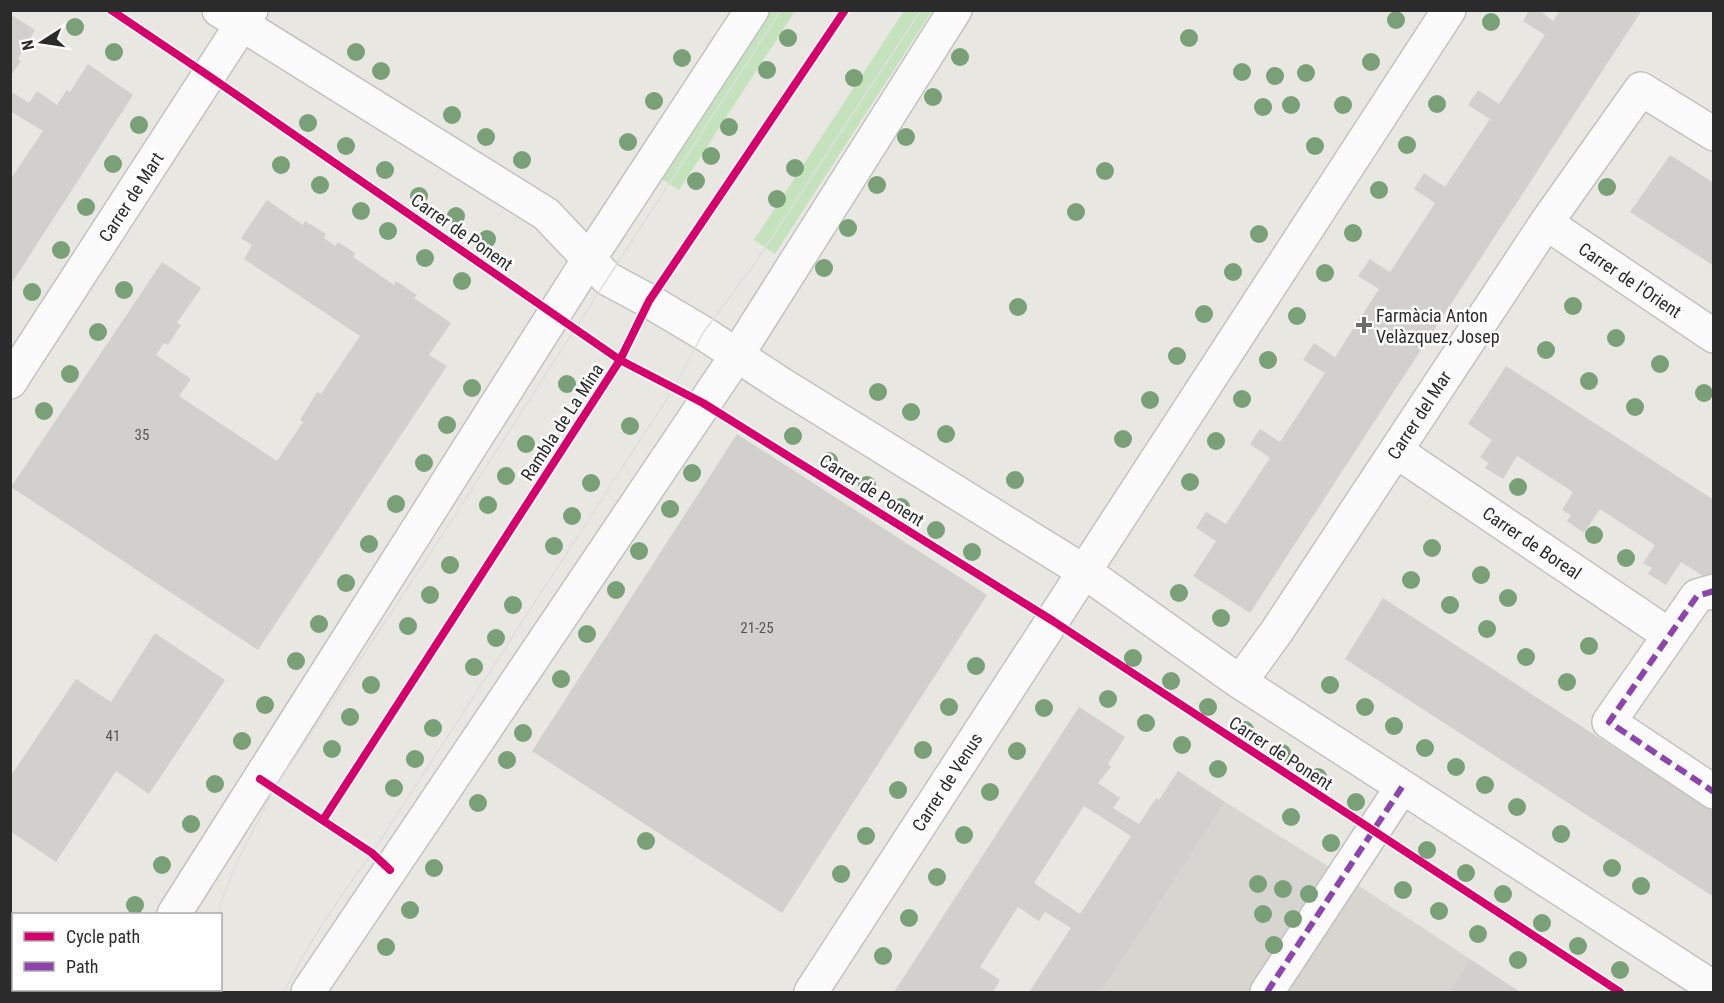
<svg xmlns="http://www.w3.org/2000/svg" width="1724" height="1003" viewBox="0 0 1724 1003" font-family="'Roboto Condensed',sans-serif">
  <rect width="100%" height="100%" fill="#e8e7e2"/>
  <path fill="#c4e3bc" d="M765,11h30l-116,179 -21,-13z
    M904,11h28l-157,243 -21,-14z"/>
  <path fill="#d7d5d0" d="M1225,802l119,74 126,83 -21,33h-348z"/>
  <path fill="#d1d0cd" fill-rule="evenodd" d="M1529,10h10l14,11 7,-11h82l-392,603 -57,-37 23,-35 -20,-13 10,-16 20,12 44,-66 -20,-14 10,-15 20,13 45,-69 -22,-13 11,-17 21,14 44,-68 -21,-13 12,-17 20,13 45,-69 -21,-14 10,-16 21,14 45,-68 -22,-14 10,-15 21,14 46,-69 -22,-14z
    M10,14l25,16 -17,29 3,2 -11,16z
    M88,64l45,31 -123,191v-106l33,-49 -33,-20v-20l19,12 8,-12 20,14 10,-15 3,2z
    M1670,155l44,28v83l-84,-54z
    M267,200l36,25 2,-4 21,13 -2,4 11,8 3,-4 17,11 -2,4 41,28 2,-4 21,14 -3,3 37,25 -22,32 18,11 -189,284 -247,-163 151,-225 39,26 -24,35 4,2 -13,20 -4,-2 -8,12 35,24 -12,17 98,65 26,-39 -3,-2 17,-28 4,2 39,-58 -116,-77 8,-14 -11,-7z
    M1506,366l208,134v83l-33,-21 -15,23 -18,-11 4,-6 -9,-5 12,-18 -55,-36 -16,24 -17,-12 4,-6 -9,-5 11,-18 -56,-36 -14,23 -18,-11 4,-5 -9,-6 12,-17 -24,-16z
    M737,434l250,161 -205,318 -250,-162z
    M1383,598l331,214v85l-369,-238z
    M155,633l70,47 -76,114 -33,-23 -60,91 -46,-31v-54l66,-98 35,23z
    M1079,707l46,30 -17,27 3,3 -13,16 22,15 -7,10 26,16 17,-26 3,2 19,-29 47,31 -69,106 -55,84h-72l42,-64 -26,-16 -6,9 -21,-14 -38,60 20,13 -6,10 3,2h-30l-3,-1 -1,1h-69zM1084,806l47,30 -51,78 -46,-31z
    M1470,959l47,31 -1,2h-67z"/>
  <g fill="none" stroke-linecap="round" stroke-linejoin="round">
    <g stroke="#c2c2c2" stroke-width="36">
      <path id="pedestrian" d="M1714,591l-17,5 -88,126 105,70
        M1267,992l135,-205"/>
    </g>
    <g stroke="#c2c2c2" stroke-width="36">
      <path id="minor" d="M219,10l327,204 62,65 41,22 54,32 78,51 304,188 155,110 474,306
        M1546,223l168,113
        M10,382l241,-372
        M1396,451l273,184
        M1240,682l37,-51 269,-408 95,-134 73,45
        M811,992l638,-982"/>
    </g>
    <g stroke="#c2c2c2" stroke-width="36">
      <path id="tertiary" d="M174,914l415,-655 163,-249
        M10,939l4,2
        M91,990l5,2
        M124,992l2,-2
        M308,992l429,-637 218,-345"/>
    </g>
    <path stroke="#c8c8c7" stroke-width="4" stroke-dasharray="4.5 3" stroke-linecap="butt" d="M672,267l173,-257
      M323,820l297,-460 11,-22"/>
    <use href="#pedestrian" stroke="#fcfbfb" stroke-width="33"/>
    <use href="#minor" stroke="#fcfbfb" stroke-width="33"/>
    <use href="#tertiary" stroke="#fcfbfb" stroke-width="33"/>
    <path stroke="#dededf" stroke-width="1.5" d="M219,914l2,-12 17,-42 36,-71 150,-226 357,-553
      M211,990l1,2
      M284,992c23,-48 56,-95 88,-139l302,-465 29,-55 52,-70 166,-253"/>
    <path stroke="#8e44ad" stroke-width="6" stroke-dasharray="12 6" stroke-linecap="butt" d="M1714,591l-17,5 -88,126 105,70
      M1267,992l135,-205"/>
    <g stroke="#fff" stroke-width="11">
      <path id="cycleway" d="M111,10l98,66 411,284 83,43 350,218 567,371
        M260,779l112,74 18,17
        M323,820l297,-460 29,-59 196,-291"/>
    </g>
    <use href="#cycleway" stroke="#d6006c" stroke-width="8"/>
  </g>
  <g fill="#79a076">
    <circle cx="1396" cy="20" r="9"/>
    <circle cx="1491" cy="22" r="9"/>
    <circle cx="75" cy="27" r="9"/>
    <circle cx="788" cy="38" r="9"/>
    <circle cx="1189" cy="38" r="9"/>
    <circle cx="114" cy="52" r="9"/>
    <circle cx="356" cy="52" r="9"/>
    <circle cx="960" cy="57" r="9"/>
    <circle cx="682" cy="58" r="9"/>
    <circle cx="1371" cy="62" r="9"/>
    <circle cx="767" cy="70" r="9"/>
    <circle cx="381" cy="71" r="9"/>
    <circle cx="1242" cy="72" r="9"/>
    <circle cx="1306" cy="73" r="9"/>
    <circle cx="1275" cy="76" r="9"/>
    <circle cx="854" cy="78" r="9"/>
    <circle cx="933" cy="97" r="9"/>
    <circle cx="654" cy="101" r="9"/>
    <circle cx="1437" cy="104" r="9"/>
    <circle cx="1291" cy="105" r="9"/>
    <circle cx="1343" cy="105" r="9"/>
    <circle cx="1263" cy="107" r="9"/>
    <circle cx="452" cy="115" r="9"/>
    <circle cx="308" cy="123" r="9"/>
    <circle cx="139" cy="125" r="9"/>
    <circle cx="729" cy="127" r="9"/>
    <circle cx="486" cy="137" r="9"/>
    <circle cx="906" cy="137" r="9"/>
    <circle cx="628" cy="142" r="9"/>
    <circle cx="1407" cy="145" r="9"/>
    <circle cx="346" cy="146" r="9"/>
    <circle cx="1315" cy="146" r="9"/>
    <circle cx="711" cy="156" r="9"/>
    <circle cx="522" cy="160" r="9"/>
    <circle cx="113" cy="164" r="9"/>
    <circle cx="281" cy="165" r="9"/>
    <circle cx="795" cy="168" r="9"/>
    <circle cx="385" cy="170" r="9"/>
    <circle cx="1105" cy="171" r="9"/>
    <circle cx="696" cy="181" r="9"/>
    <circle cx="320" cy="185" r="9"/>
    <circle cx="877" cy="185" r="9"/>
    <circle cx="1607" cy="187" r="9"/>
    <circle cx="1379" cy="190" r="9"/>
    <circle cx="419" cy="196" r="9"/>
    <circle cx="777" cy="199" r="9"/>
    <circle cx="86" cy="207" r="9"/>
    <circle cx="361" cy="211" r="9"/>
    <circle cx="1076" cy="212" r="9"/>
    <circle cx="456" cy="216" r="9"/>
    <circle cx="848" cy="228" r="9"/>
    <circle cx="388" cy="231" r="9"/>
    <circle cx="1353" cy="233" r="9"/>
    <circle cx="1259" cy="234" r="9"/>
    <circle cx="487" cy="239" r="9"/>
    <circle cx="61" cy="250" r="9"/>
    <circle cx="425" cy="258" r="9"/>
    <circle cx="824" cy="268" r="9"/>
    <circle cx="1233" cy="272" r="9"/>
    <circle cx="1325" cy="273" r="9"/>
    <circle cx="462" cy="281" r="9"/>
    <circle cx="124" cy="290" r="9"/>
    <circle cx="32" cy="292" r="9"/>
    <circle cx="1573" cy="306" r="9"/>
    <circle cx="1018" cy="307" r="9"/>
    <circle cx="1204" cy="314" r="9"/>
    <circle cx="1297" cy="316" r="9"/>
    <circle cx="98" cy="332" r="9"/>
    <circle cx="1616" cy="338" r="9"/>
    <circle cx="1546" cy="350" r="9"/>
    <circle cx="1177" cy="356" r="9"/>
    <circle cx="1268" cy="360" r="9"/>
    <circle cx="1660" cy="364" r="9"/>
    <circle cx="70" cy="374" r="9"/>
    <circle cx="1589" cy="381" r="9"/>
    <circle cx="567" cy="384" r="9"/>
    <circle cx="472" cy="388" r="9"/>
    <circle cx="878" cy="392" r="9"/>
    <circle cx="1704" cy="393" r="9"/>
    <circle cx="1242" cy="399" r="9"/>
    <circle cx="1150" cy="400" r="9"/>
    <circle cx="1635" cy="407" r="9"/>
    <circle cx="44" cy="411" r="9"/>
    <circle cx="911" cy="412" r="9"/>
    <circle cx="447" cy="425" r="9"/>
    <circle cx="630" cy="426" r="9"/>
    <circle cx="946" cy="434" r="9"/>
    <circle cx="793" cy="436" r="9"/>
    <circle cx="1123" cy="439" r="9"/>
    <circle cx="1216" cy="441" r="9"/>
    <circle cx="526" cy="444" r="9"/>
    <circle cx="829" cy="461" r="9"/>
    <circle cx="424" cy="463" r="9"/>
    <circle cx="692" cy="473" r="9"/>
    <circle cx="506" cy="476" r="9"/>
    <circle cx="1015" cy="480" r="9"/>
    <circle cx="1190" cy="482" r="9"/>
    <circle cx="591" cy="483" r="9"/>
    <circle cx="867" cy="485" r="9"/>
    <circle cx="1518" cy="487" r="9"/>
    <circle cx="396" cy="504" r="9"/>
    <circle cx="488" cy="505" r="9"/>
    <circle cx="901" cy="507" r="9"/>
    <circle cx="670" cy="509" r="9"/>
    <circle cx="572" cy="516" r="9"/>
    <circle cx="936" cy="530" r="9"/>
    <circle cx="1594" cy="535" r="9"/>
    <circle cx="369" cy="544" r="9"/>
    <circle cx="554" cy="546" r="9"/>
    <circle cx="1432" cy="548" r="9"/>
    <circle cx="639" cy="551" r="9"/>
    <circle cx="972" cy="552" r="9"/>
    <circle cx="1626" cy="558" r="9"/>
    <circle cx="450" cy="565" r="9"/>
    <circle cx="1481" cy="575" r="9"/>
    <circle cx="1411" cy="580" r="9"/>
    <circle cx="346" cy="583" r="9"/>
    <circle cx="616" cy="590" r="9"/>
    <circle cx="1179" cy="593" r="9"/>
    <circle cx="430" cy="595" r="9"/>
    <circle cx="1508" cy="598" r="9"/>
    <circle cx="513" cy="605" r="9"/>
    <circle cx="1450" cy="605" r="9"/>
    <circle cx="1221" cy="618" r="9"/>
    <circle cx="319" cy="624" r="9"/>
    <circle cx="408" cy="626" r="9"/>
    <circle cx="1487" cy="629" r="9"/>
    <circle cx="587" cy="634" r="9"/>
    <circle cx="496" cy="638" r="9"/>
    <circle cx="1589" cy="646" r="9"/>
    <circle cx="1526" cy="657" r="9"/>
    <circle cx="1133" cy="658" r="9"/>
    <circle cx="296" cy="661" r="9"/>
    <circle cx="976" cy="666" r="9"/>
    <circle cx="474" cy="667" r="9"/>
    <circle cx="561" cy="679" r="9"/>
    <circle cx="1171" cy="681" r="9"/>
    <circle cx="1567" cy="682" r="9"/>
    <circle cx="371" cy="685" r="9"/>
    <circle cx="1330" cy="685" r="9"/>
    <circle cx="1108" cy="699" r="9"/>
    <circle cx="265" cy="705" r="9"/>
    <circle cx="949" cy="707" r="9"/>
    <circle cx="1208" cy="707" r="9"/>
    <circle cx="1365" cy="707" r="9"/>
    <circle cx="1044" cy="708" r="9"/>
    <circle cx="350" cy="717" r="9"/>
    <circle cx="1146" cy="723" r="9"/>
    <circle cx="1394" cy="726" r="9"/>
    <circle cx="433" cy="728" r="9"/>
    <circle cx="1245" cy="730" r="9"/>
    <circle cx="523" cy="733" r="9"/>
    <circle cx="242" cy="741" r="9"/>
    <circle cx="1182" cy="745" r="9"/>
    <circle cx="1425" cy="748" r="9"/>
    <circle cx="332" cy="749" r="9"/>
    <circle cx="923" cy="750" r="9"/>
    <circle cx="1017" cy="751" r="9"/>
    <circle cx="1282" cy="753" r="9"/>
    <circle cx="415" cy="759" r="9"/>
    <circle cx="507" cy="760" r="9"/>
    <circle cx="1456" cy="767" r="9"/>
    <circle cx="1218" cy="769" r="9"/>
    <circle cx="1318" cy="777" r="9"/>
    <circle cx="215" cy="784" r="9"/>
    <circle cx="1485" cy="785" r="9"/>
    <circle cx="394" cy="788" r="9"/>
    <circle cx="898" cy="790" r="9"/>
    <circle cx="990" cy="792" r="9"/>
    <circle cx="1356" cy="802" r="9"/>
    <circle cx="478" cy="803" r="9"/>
    <circle cx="1517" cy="807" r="9"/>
    <circle cx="1291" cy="817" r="9"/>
    <circle cx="191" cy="824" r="9"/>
    <circle cx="1561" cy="834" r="9"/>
    <circle cx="964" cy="835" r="9"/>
    <circle cx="866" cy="836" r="9"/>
    <circle cx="646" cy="841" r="9"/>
    <circle cx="1331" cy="843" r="9"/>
    <circle cx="1427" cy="850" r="9"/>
    <circle cx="162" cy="865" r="9"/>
    <circle cx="434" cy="868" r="9"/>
    <circle cx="1612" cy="868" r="9"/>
    <circle cx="1466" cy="873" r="9"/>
    <circle cx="841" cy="874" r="9"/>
    <circle cx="937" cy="877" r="9"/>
    <circle cx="1258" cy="884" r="9"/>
    <circle cx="1641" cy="886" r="9"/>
    <circle cx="1283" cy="889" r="9"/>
    <circle cx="1403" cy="890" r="9"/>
    <circle cx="1309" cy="894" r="9"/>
    <circle cx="1503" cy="894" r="9"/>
    <circle cx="135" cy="905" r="9"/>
    <circle cx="410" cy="910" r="9"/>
    <circle cx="1439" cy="911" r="9"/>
    <circle cx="1263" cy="914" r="9"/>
    <circle cx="909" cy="918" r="9"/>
    <circle cx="1293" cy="919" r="9"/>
    <circle cx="1542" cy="923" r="9"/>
    <circle cx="1478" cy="934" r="9"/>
    <circle cx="1274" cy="945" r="9"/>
    <circle cx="1578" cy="946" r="9"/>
    <circle cx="386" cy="947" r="9"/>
    <circle cx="883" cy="956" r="9"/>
    <circle cx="1518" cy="960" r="9"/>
    <circle cx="1620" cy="970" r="9"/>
  </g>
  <path fill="#6d6d6b" stroke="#fff" stroke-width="2" d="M1361 316h6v6h6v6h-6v6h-6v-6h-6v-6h6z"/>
  <g text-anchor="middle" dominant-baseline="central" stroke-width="5" stroke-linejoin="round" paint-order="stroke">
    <g font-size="15" fill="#555554">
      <text x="142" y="435">35</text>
      <text x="757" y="628">21-25</text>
      <text x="113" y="736">41</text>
    </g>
    <g font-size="18" fill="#2b2b2b" stroke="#fff">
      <text transform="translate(131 197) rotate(-57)">Carrer de Mart</text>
      <text transform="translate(462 232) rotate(35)">Carrer de Ponent</text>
      <text transform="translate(1630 280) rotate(34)">Carrer de l'Orient</text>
      <text transform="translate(1419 415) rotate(-57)">Carrer del Mar</text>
      <text transform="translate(562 422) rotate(-57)">Rambla de La Mina</text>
      <text transform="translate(872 490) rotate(32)">Carrer de Ponent</text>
      <text transform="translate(1532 543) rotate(34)">Carrer de Boreal</text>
      <text transform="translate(1281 753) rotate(33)">Carrer de Ponent</text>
      <text transform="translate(947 782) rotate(-57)">Carrer de Venus</text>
    </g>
    <g font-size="18" fill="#2b2b2b" stroke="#fff" text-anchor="start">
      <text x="1376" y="315">Farmàcia Anton<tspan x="1376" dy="21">Velàzquez, Josep</tspan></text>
    </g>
  </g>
  <rect width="1724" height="1003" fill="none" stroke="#2b2b2b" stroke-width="24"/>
  <rect x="12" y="913" width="210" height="78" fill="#ffffff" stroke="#aaaaaa" stroke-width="1.5"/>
  <rect x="24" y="932" width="30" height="9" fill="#d6006c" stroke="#aaaaaa" stroke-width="1.5"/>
  <text x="66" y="943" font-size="18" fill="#2b2b2b">Cycle path</text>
  <rect x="24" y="962" width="30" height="9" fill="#8e44ad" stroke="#aaaaaa" stroke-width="1.5"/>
  <text x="66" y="973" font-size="18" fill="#2b2b2b">Path</text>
  <g transform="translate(42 42) rotate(258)" stroke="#ffffff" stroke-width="4.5" paint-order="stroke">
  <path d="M0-4.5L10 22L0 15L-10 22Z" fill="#2b2b2b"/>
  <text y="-9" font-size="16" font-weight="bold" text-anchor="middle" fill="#2b2b2b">N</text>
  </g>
</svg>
